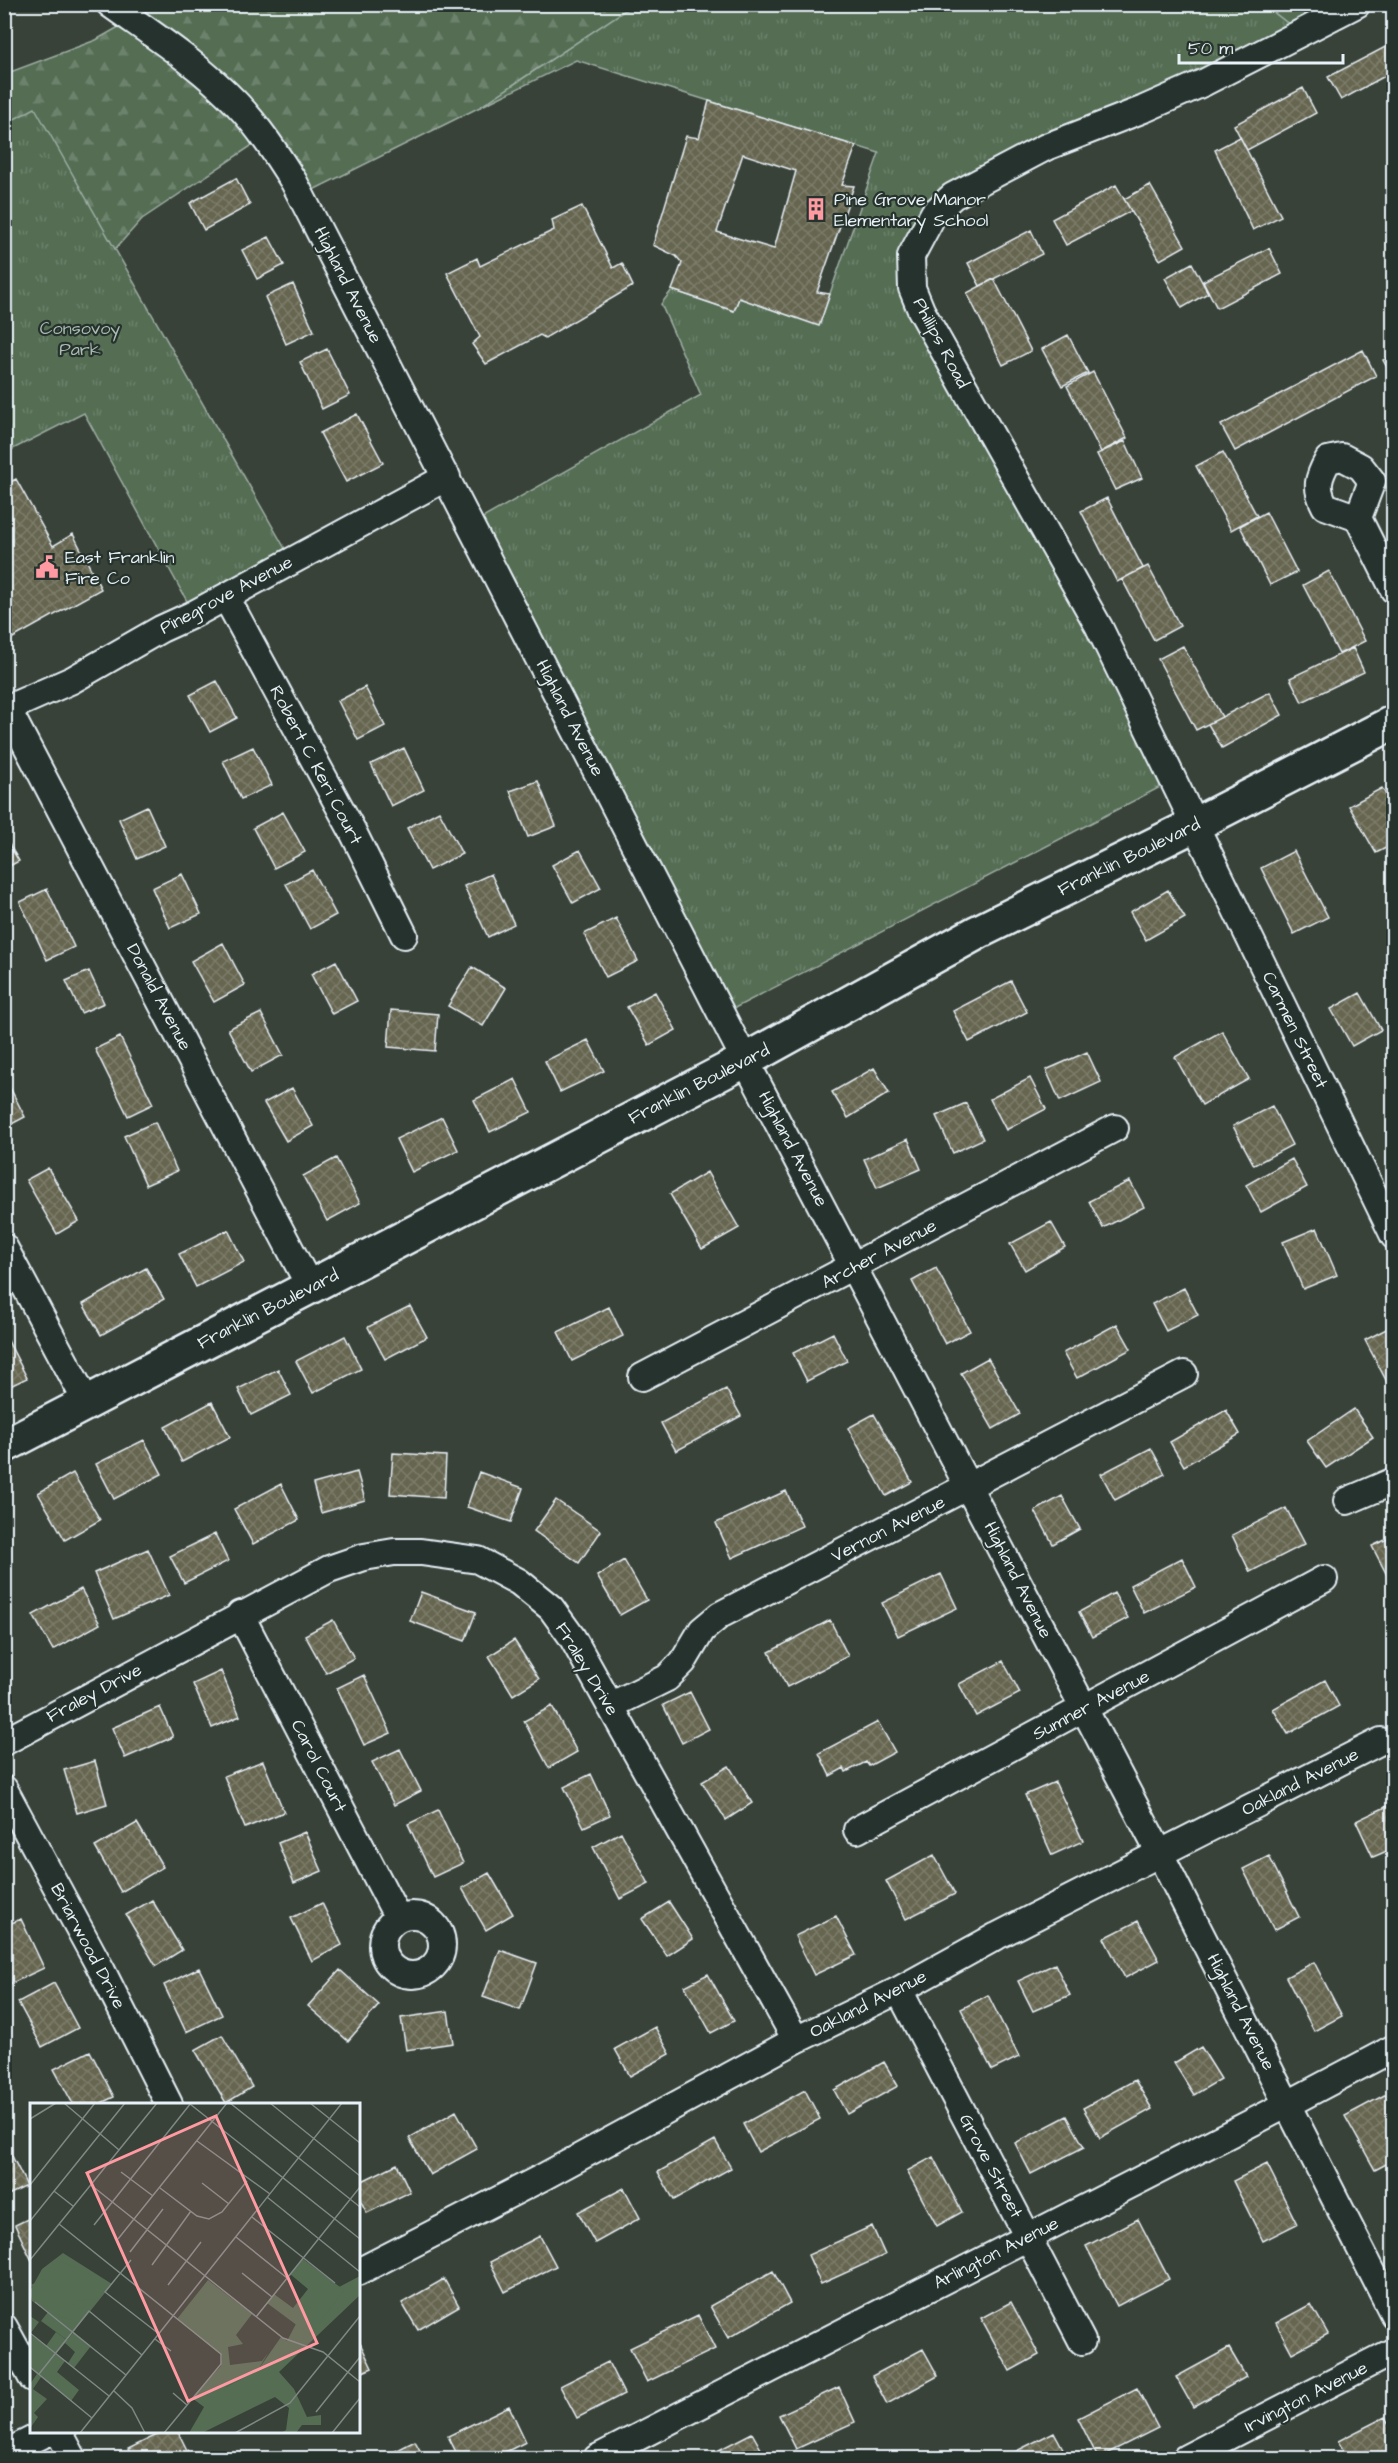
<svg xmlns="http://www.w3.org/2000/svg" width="1398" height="2463" viewBox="0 0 1398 2463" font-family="'Architects Daughter',sans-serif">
  <defs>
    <pattern id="forest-firs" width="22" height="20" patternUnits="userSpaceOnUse" patternTransform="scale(1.5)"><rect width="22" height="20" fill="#546d53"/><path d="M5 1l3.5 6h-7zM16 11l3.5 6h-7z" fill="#6d826c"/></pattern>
    <pattern id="park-tufts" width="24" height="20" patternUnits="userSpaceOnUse" patternTransform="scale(1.5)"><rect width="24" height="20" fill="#546d53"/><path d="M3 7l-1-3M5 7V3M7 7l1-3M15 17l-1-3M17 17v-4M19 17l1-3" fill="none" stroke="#6d826c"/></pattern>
    <pattern id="building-cross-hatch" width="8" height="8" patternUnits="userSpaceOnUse" patternTransform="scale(1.5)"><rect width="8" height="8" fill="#666550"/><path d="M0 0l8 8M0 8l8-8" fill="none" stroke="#7c7c6a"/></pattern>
  </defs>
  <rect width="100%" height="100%" fill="#394238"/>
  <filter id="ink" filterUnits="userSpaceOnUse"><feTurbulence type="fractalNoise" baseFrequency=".0167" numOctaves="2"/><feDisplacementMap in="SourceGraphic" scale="12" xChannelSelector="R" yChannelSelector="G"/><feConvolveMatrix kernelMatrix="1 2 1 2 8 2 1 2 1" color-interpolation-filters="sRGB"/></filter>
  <g filter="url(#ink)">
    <path fill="url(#forest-firs)" stroke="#9eafa6" stroke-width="1.5" d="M1350,4l-50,29 -36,-28z
      M157,5h476l-153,102 -181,90 -36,-59 -121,81 -61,68 -76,-25v-188l91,-34z"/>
    <path fill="url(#park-tufts)" stroke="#9eafa6" stroke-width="1.5" d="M1263,4l37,29 -343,146 -45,85 258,518 -441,229 -257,-487 229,-129 -40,-91 11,-14 62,21 5,-13 80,27 60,-172 -303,-93 -96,47 153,-102z
      M35,108l257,453 -98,53 -110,-201 -79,40v-329z"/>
    <path fill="url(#building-cross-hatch)" stroke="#e8f1f8" stroke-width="1.5" fill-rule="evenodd" d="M1391,44l3,6v21l-53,29 -13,-23z
      M1303,88l13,25 -69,37 -13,-25z
      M709,101l147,45 -14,39 12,1 -37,106 13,2 -11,32 -80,-28 -5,13 -62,-21 10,-27 -6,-7 -23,-11 33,-109 13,2zM743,154l53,17 -22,78 -57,-17z
      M1240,137l41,79 -28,14 -38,-80z
      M236,178l14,27 -46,25 -14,-27z
      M1116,185l15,26 -65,34 -14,-26z
      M1150,185l35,61 -25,14 -36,-61z
      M582,206l31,62 9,-5 11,23 -88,52 -5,-3 -54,29 -14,-20 8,-7 -33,-64 30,-15 3,8 74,-36 -2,-10z
      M1031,230l11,24 -62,32 -12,-23z
      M269,237l15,28 -27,14 -15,-29z
      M1269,248l13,26 -65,34 -14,-27z
      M1192,263l16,30 -26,15 -17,-30z
      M994,279l37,72 -28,14 -36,-72z
      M293,284l21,47 -28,13 -21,-47z
      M1068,335l20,38 -26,13 -20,-37z
      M327,349l23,46 -28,14 -22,-47z
      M1363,350l13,26 -141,75 -14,-26z
      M1394,355v25l-11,-20z
      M1093,372l34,66 -26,14 -34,-66z
      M357,414l26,49 -37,19 -26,-49z
      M1125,441l17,37 -27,12 -18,-36z
      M1223,452l34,64 -26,14 -35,-64z
      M16,479l37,67 20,-12 28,55 -97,54v-158z
      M1107,498l36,70 -26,14 -36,-71z
      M1266,512l31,60 -27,13 -30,-59z
      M1148,566l32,60 -26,14 -32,-61z
      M1329,571l36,70 -26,13 -36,-69z
      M1183,646l39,71 -26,13 -38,-71z
      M1353,648l11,24 -62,30 -12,-24z
      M217,681l20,37 -27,14 -20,-37z
      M365,687l20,39 -27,14 -20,-39z
      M1270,692l12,23 -60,33 -14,-24z
      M253,747l19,38 -31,14 -18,-38z
      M404,748l20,42 -33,16 -20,-42z
      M538,781l18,45 -28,11 -18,-46z
      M1382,788l12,21v35l-18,9 -27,-47z
      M147,806l18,40 -28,13 -18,-40z
      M439,811l23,43 -33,16 -22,-42z
      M283,812l22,40 -31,16 -21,-40z
      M4,836l15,25 -15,8z
      M580,850l21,38 -28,15 -21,-38z
      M1294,851l34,66 -34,17 -33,-66z
      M312,870l24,45 -26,14 -24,-45z
      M182,874l19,40 -31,14 -18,-40z
      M491,874l23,50 -26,13 -24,-51z
      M47,889l27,58 -27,13 -27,-58z
      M1168,890l17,28 -39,22 -16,-28z
      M616,918l22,43 -32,16 -22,-43z
      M223,943l22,42 -31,17 -23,-41z
      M336,961l21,40 -25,13 -21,-40z
      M472,967l34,21 -23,38 -35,-20z
      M89,971l15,32 -23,10 -15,-32z
      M1011,981l16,31 -58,30 -16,-31z
      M655,992l21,38 -27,15 -22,-38z
      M1360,993l21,37 -29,16 -21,-37z
      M391,1010l47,4 -3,37 -47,-4z
      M261,1013l22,42 -32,17 -23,-43z
      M1222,1031l27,48 -47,26 -27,-48z
      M120,1037l33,67 -25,12 -33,-67z
      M588,1040l16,31 -44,21 -15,-31z
      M1087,1052l14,30 -41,19 -14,-31z
      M874,1068l15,25 -41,25 -16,-26z
      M4,1076l21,41 -21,11z
      M1030,1078l16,31 -40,21 -16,-31z
      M515,1079l16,33 -41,20 -16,-32z
      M292,1088l21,38 -27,15 -22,-38z
      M966,1103l17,36 -30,14 -17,-37z
      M1272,1106l20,39 -38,20 -21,-39z
      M442,1117l16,33 -46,22 -16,-33z
      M155,1122l22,49 -31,14 -22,-49z
      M908,1139l13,30 -44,19 -13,-29z
      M336,1158l24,45 -33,18 -24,-45z
      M1292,1159l15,28 -46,25 -15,-27z
      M48,1168l31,53 -22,13 -31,-54z
      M707,1172l32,56 -37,21 -32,-55z
      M1130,1181l14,26 -41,21 -14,-27z
      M1051,1222l14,25 -40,23 -15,-26z
      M1317,1228l20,47 -34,14 -20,-47z
      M228,1230l16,32 -48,25 -17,-33z
      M146,1268l18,31 -63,36 -18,-31z
      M936,1268l34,63 -25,13 -33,-63z
      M1184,1288l14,27 -32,16 -14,-27z
      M410,1306l17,31 -42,22 -17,-32z
      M609,1307l14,29 -51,25 -14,-29z
      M1117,1324l14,25 -54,29 -14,-25z
      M1394,1325v53l-7,4 -22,-42z
      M4,1333l23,45 -23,11z
      M833,1333l14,28 -40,20 -14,-28z
      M345,1336l16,33 -48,24 -17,-32z
      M988,1358l32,56 -27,15 -32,-56z
      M278,1369l13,26 -40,20 -13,-26z
      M726,1389l15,27 -65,35 -15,-28z
      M212,1402l18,35 -48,25 -17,-35z
      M1354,1409l19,28 -47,31 -19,-27z
      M1226,1410l14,24 -56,32 -14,-24z
      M874,1414l38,68 -26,14 -38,-68z
      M144,1440l18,34 -48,25 -18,-35z
      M1151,1448l14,26 -50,26 -14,-26z
      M393,1453l53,3 -2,42 -54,-4z
      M357,1472l8,28 -44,13 -8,-29z
      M479,1472l44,16 -12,34 -44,-15z
      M73,1473l27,47 -35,20 -27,-47z
      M281,1484l18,36 -46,24 -19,-35z
      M786,1491l16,35 -70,32 -16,-35z
      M1062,1496l18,33 -27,15 -18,-33z
      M556,1500l45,31 -22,32 -45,-32z
      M1286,1508l19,36 -55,28 -18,-37z
      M215,1534l13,27 -44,22 -14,-27z
      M1394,1536v40l-5,3 -17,-33z
      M148,1549l21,46 -55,24 -20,-46z
      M1182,1558l14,29 -52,26 -14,-28z
      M624,1560l23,40 -27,15 -23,-39z
      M941,1574l16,34 -59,28 -16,-33z
      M81,1589l19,35 -47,26 -20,-35z
      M421,1592l55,20 -11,29 -55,-20z
      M1114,1593l14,25 -36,19 -13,-25z
      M333,1620l21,38 -28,15 -21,-38z
      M830,1620l18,36 -61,31 -18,-35z
      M514,1640l25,39 -26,16 -24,-39z
      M1003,1661l17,32 -44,23 -17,-32z
      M221,1671l19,45 -28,12 -19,-44z
      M364,1675l27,58 -27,12 -27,-57z
      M1325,1680l14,26 -51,28 -15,-25z
      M690,1692l19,37 -27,14 -19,-38z
      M552,1706l25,46 -28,16 -25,-47z
      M160,1707l13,30 -48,21 -13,-30z
      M878,1722l17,30 -26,14 -3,-4 -20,10 -2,-4 -14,8 -11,-23z
      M400,1749l21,42 -27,14 -22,-43z
      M95,1761l12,43 -30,9 -13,-43z
      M263,1761l21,51 -39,16 -21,-52z
      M729,1766l23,37 -26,17 -24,-38z
      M591,1774l19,41 -26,12 -20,-40z
      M1055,1782l28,59 -31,14 -27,-60z
      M1394,1803v45l-21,9 -17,-36z
      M438,1810l25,53 -30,14 -25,-53z
      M137,1823l26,44 -42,25 -26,-45z
      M305,1832l17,39 -28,12 -16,-40z
      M621,1832l28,52 -29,15 -27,-52z
      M934,1855l21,39 -49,25 -20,-38z
      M1269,1856l30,61 -25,13 -31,-61z
      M489,1873l24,41 -27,16 -24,-42z
      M152,1900l30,50 -26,16 -30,-51z
      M669,1902l24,37 -26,17 -25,-37z
      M322,1903l20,42 -30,16 -21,-43z
      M836,1916l20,39 -42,20 -19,-39z
      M21,1919l23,49 -34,16 -6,-12v-46z
      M1138,1921l21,39 -34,18 -21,-40z
      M500,1950l37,13 -17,47 -37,-13z
      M1314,1962l28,54 -28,15 -28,-54z
      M1055,1964l15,31 -37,16 -15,-30z
      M199,1968l23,47 -36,17 -22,-47z
      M340,1970l39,35 -31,36 -40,-35z
      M708,1974l26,47 -23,12 -26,-47z
      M54,1983l24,45 -36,19 -24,-45z
      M988,1995l31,62 -27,13 -31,-61z
      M448,2011l5,32 -47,7 -5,-32z
      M655,2027l15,27 -40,22 -15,-27z
      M222,2035l30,52 -26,16 -31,-53z
      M1201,2047l20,32 -27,16 -20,-32z
      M90,2051l24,46 -15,7h-26l-19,-35z
      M884,2062l14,24 -51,28 -13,-24z
      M1135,2080l17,29 -52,29 -17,-30z
      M805,2090l15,29 -62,33 -15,-28z
      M1392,2091l2,69 -19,10 -30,-54z
      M456,2111l21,38 -47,26 -21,-37z
      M1067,2116l17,31 -53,27 -16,-31z
      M715,2140l16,28 -57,32 -16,-28z
      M8,2148l19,38 -23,11v-47z
      M933,2157l29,55 -25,14 -30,-55z
      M397,2164l13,28 -43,21 -9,-17v-13z
      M1267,2164l30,60 -34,17 -30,-60z
      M624,2188l16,30 -45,25 -17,-31z
      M32,2217v44l-17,-36z
      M1138,2219l31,60 -52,27 -31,-60z
      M872,2226l13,29 -64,29 -13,-29z
      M540,2236l16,30 -51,26 -15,-30z
      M773,2271l17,32 -62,35 -18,-32z
      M444,2279l15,27 -41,24 -16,-27z
      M1011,2302l28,53 -29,16 -29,-53z
      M1311,2304l17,30 -36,19 -16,-30z
      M698,2315l17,34 -68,33 -17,-34z
      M358,2339l14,29 -14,6z
      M1229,2348l17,29 -53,30 -17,-30z
      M923,2349l15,27 -51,28 -15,-28z
      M608,2362l16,32 -47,24 -17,-32z
      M839,2387l16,35 -59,27 -17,-34z
      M1137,2388l21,40 -60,30 -20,-40z
      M509,2406l17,36 -33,16h-34l-11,-22z
      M1385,2417l9,16v17l-18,8h-29l-9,-17z
      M163,2432h15l10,20 -14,6h-42l-4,-9z
      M1054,2432l14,26h-65z
      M752,2433l14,25h-58l-1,-2z
      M415,2441l9,17h-42z"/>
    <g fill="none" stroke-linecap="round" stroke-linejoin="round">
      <g stroke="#e8f1f8" stroke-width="30">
        <path id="street" d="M110,4c43,31 90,61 127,100 22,23 40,51 57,78l438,853 427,817 235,463
          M1357,4l-152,78 -61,27 -98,38 -93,49 -19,17 -23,43 1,32 9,22 178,317 295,609
          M1342,457l19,10 11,14 -14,37 -33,-12c-10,-19 -7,-28 3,-46z
          M1358,518l36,72
          M226,597l126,233 52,105
          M7,708l303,579
          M4,710l68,-30 89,-51 33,-15 253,-137
          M4,1247l83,156
          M642,1377l473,-249
          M1347,1501l47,-20
          M240,1614l158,304
          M610,1706l57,-28 16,-16 19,-32 18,-15 464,-241
          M4,1742l325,-173 35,-12 30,-5h27l57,8 41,22 32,26 21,29 224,403
          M4,1789l98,182 67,133
          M857,1830l467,-251
          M382 1945a30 30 0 1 1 60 0a30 30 0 1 1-60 0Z
          M899,1990l183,351
          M358,2272l185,-95 253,-137 103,-50 98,-54 384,-195
          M4,2327l28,51
          M59,2432l14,26
          M4,2454l44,-22
          M597,2458l691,-354 106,-56
          M1186,2458l208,-107"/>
      </g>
      <g stroke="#e8f1f8" stroke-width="38">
        <path id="secondary" d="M4,1446l742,-386 232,-128 216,-107 200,-103"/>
      </g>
      <use href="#street" stroke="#26332d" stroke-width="26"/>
      <use href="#secondary" stroke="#26332d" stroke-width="33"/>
    </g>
  </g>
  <defs>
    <g id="building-bare" transform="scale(1.8)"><path d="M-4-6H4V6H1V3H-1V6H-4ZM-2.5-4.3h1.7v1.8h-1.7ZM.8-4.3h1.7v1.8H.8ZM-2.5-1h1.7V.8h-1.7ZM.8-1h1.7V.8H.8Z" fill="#ff9aa2" stroke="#26332d" stroke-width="2.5" paint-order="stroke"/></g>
    <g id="civic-bare" transform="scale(1.8)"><path d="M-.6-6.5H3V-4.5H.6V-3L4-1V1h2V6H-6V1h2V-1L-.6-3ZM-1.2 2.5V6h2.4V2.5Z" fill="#ff9aa2" stroke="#26332d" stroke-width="2.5" paint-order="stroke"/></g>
  </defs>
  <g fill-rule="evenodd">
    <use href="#building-bare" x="816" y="209"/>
    <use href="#civic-bare" x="47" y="567"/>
  </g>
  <g text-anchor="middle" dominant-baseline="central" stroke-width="4.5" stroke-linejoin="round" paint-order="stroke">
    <g font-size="18" fill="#e8f1f8" stroke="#26332d" text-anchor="start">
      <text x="834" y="199">Pine Grove Manor<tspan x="834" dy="21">Elementary School</tspan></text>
      <text x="65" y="557">East Franklin<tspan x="65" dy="21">Fire Co</tspan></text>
    </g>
    <g font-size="18" fill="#e8f1f8" stroke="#26332d">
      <text transform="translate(348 285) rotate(63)">Highland Avenue</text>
      <text transform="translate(941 343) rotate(62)">Phillips Road</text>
      <text transform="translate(226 595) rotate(-28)">Pinegrove Avenue</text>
      <text transform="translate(570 718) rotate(63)">Highland Avenue</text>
      <text transform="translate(316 765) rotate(62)">Robert C Keri Court</text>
      <text transform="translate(1129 857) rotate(-26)">Franklin Boulevard</text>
      <text transform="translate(159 997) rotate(62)">Donald Avenue</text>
      <text transform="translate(1295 1030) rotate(64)">Carmen Street</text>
      <text transform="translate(699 1084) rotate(-27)">Franklin Boulevard</text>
      <text transform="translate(793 1149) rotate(62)">Highland Avenue</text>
      <text transform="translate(879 1254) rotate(-28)">Archer Avenue</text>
      <text transform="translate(268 1309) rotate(-27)">Franklin Boulevard</text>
      <text transform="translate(888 1529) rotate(-27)">Vernon Avenue</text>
      <text transform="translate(1018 1580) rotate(63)">Highland Avenue</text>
      <text transform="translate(587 1669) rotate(59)">Fraley Drive</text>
      <text transform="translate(94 1693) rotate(-28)">Fraley Drive</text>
      <text transform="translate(1091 1705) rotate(-28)">Sumner Avenue</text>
      <text transform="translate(319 1766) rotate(63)">Carol Court</text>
      <text transform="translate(1300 1782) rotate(-27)">Oakland Avenue</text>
      <text transform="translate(88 1946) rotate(62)">Briarwood Drive</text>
      <text transform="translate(868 2004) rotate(-27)">Oakland Avenue</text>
      <text transform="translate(1241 2012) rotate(63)">Highland Avenue</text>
      <text transform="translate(991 2166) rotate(62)">Grove Street</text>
      <text transform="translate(996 2253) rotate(-27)">Arlington Avenue</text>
      <text transform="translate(1306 2397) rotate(-27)">Irvington Avenue</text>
    </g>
    <g font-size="18" fill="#adbcb6" stroke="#26332d">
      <text x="80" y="328">Consovoy<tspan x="80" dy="21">Park</tspan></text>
    </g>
  </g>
  <g transform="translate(30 2103)">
    <rect width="330" height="330" fill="#394238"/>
    <path d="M330,173v19l-81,77 15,17 13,28 14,-2v10h-19l-6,8h-15l5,-3 3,-22 -14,-11 -73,36h-13l15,-26 -12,-9 4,-5 30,-6 32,-17 23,-33 6,4 11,-21 41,-33zM0,213l9,6 -9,12 16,12 10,-14 11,8 7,-8 17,14 -17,22 -6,-5 7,-11 -10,-9 -9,11 9,7 -8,11 22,18 -8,11 -30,-24 -8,12 14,10 -13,14 4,4 -7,10 -1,-43 7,-10 -7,-6z" fill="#546d53"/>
    <path d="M33,150l49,31 -45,56 -26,-19 7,-9 -16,-11 -2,-10 12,-22zM273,156l41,31 -34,45 -43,-32 7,-9 19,14 15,-19 -18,-15zM178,177l44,34 -16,21 7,9 -15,3 2,18 32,-4 6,-8 -10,17 -32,17 -7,12 -23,-6 25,-27 1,-10 -45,-37z" fill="#546d53"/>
    <path d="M28,158l19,7 -15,14 -15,-12zM53,165l22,20 -9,11 -21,2 -11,-10zM12,176l16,7 -15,13 -12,-14zM37,197l15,12 -10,8 -16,-5z" fill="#546d53"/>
    <path fill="none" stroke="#7f8885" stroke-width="1.5" d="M34,0l55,47M200,0l130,104M240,0l90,73M280,0l50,40M160,1l170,135M0,16l26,-16M167,38l73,53M91,69l32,24M172,80l27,21M0,82l65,-82M61,82l192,153 40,14 37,30M130,85l37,28 12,3 13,-7 25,-31M24,88l19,15M237,94l93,75M222,114l83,66M0,118l95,-118M29,121l162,130v10l-57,69M64,122l97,-122M206,134l51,41M88,136l109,-136M100,149l33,-43M0,157l127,-157M101,157l-26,32 54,42M122,162l39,-54M212,170l30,24M138,182l33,-43M5,199l91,73M226,214l104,-130M0,230l79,63M125,236l16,12M0,264l62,51M9,271l50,-63 53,44M84,288l18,17 13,25M143,290l14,12M286,309l44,-55M50,330l262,-330M205,330l55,-30 70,-87M302,330l28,-35"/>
    <path fill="#ff9aa2" fill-opacity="0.15" stroke="#ff9aa2" stroke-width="3" d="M186,13l101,227 -129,58 -101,-228z"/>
    <rect width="330" height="330" fill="none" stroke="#e8f1f8" stroke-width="3"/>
  </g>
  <rect width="1398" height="2463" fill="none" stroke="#26332d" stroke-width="24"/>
  <rect x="12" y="12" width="1374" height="2439" fill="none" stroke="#e8f1f8" stroke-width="2" filter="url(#ink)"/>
  <path d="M1179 54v9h164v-9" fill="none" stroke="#e8f1f8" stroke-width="3"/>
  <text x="1188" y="54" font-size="18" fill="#e8f1f8" stroke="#26332d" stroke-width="4.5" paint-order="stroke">50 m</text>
</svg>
